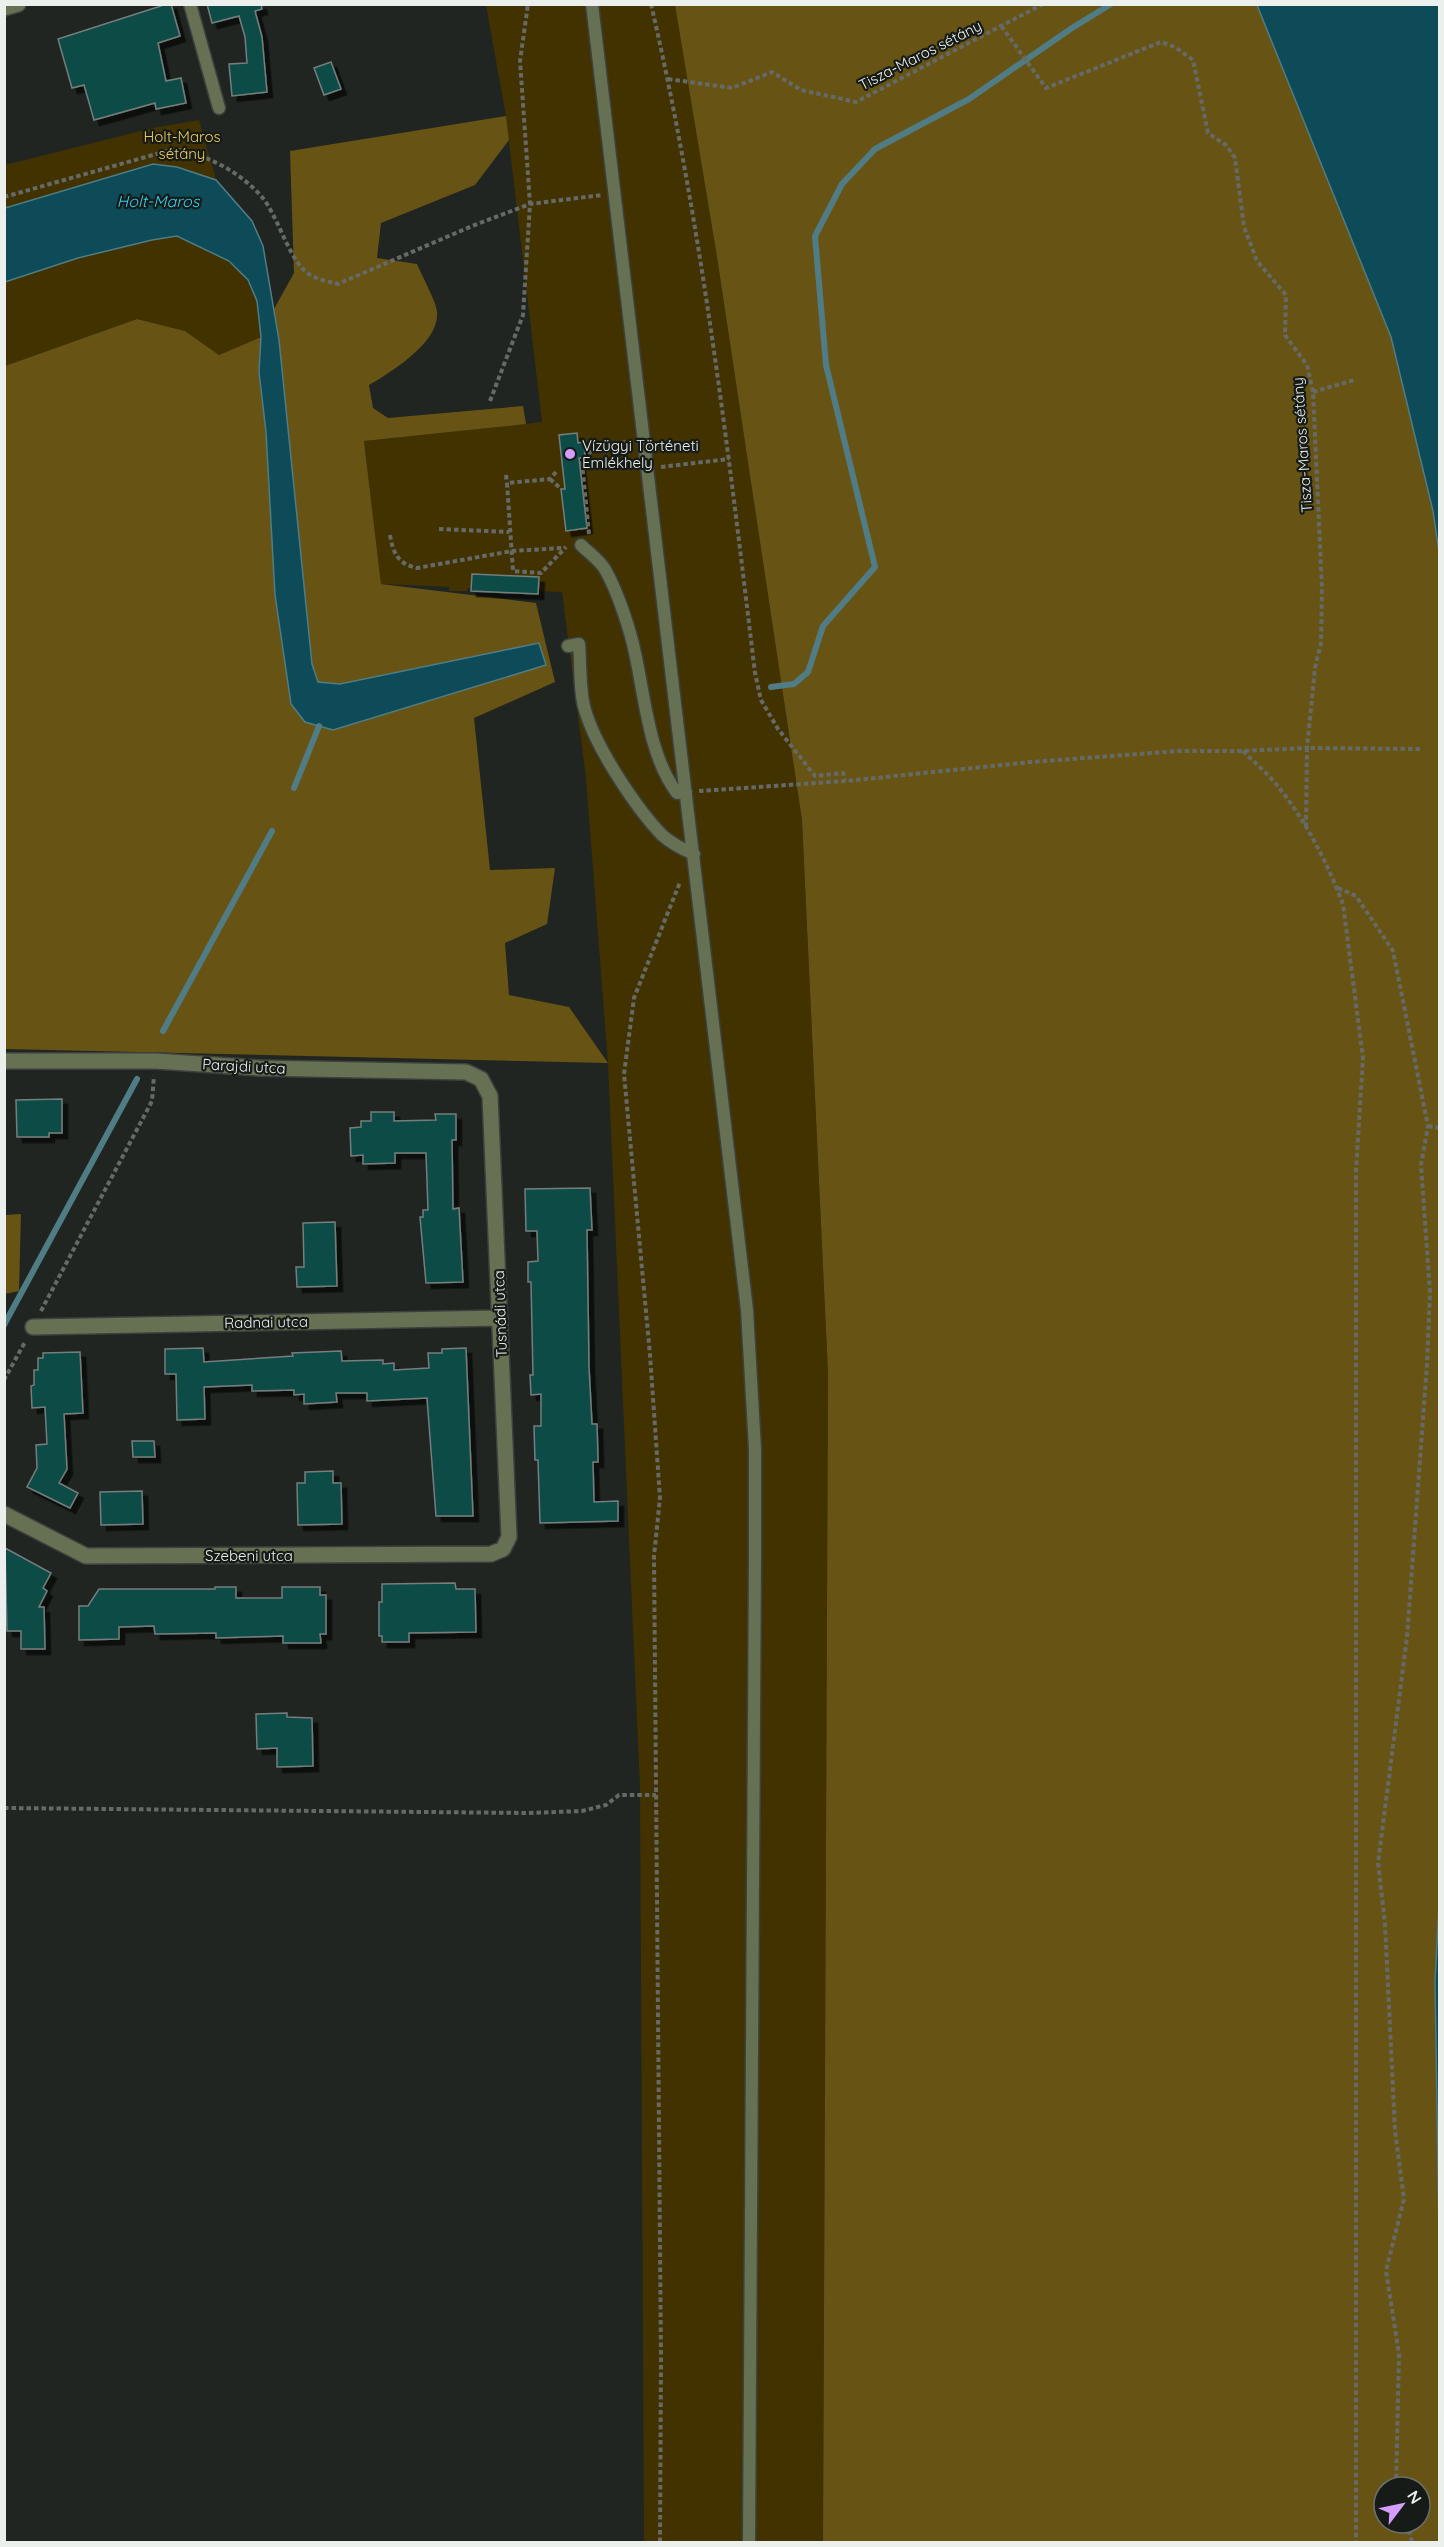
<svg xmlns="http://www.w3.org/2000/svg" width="1444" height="2547" viewBox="0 0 1444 2547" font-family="Quicksand,sans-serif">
  <defs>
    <filter id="shadow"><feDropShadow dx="5.5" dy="5.5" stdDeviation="0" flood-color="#0009"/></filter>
  </defs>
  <rect width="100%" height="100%" fill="#202521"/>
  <path fill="#413200" d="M486,5h189l42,252 85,563 26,553 -5,1169h-179l-4,-755 -32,-724 -22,-285 -24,-186 -24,-1v3l-67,-3v-3h-3l-1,3h-18v-4l-68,-3 -17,-143 178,-19 -36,-306z
    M199,120l17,60 -39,-13 -24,-3 -148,44v-43l148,-37z
    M177,236c33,13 67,27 79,63 4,11 3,26 5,38l-42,18 -34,-24 -48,-12 -132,47v-84c56,-19 113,-38 172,-46z"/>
  <path fill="#675414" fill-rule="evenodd" d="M675,5h582l134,332 42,174 7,41v1354l-5,75 5,252 -1,309h-616l5,-1169 -26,-553 -85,-563zM1384,2487h36v36h-36z
    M506,116l3,24 -34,45 -94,38 -4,35 40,6c4,10 20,39 20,48 3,30 -46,60 -68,73l4,23 15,10 135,-12 3,18 -162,17 17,143 155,19 19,79 -81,36 16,152 65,-2 -8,56 -42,19 4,52 60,12 39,56 -603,-14v-683l132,-47 48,12 34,24 42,-18 -2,35 7,60 9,163 16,109 254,-38 -6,-23 -199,41 -22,-1 -6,-19 -33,-324 -5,-31 20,-36 -4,-122z
    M21,1214l-2,77 -14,3v-79z"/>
  <path fill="#0d4b58" stroke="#507c85" stroke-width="1.5" d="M1257,5h182v547l-6,-41 -42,-174z
    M153,164l24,3 39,13 36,41 11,25 16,94 33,324 6,18 22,2 199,-41 7,22 -213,65 -28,-8 -14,-18 -16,-109 -9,-163 -7,-60 2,-35 -4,-36 -9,-21 -19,-19 -52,-25 -25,4 -74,18 -73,24v-74z
    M1439,1906v327l-4,-252z"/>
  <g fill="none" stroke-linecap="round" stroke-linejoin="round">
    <path stroke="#507c85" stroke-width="6" d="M771,687l23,-3 14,-12 15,-46 52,-59 -49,-202 -11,-129 27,-52 33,-35 94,-50 103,-71 39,-24
      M294,788l25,-62
      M163,1031l109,-200
      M4,1325l133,-246"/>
  </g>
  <path fill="#094c46" stroke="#757e7c" stroke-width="1.5" filter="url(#shadow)" d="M167,4h4l9,32 -22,7 8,38 15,-3 5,25 -30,6 -1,-6 -61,17 -10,-35 -12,3 -14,-49z
    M207,4h54l1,5 -7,2 7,26 5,55 -35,4 -3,-32 18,-1 -2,-26 -6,-21 -27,7z
    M331,62l10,27 -17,6 -10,-27z
    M577,433l1,10 6,-1 1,15 -6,1 8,70 -21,3 -5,-42h4l-6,-54z
    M472,574l67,3 -1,17 -67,-3z
    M62,1099v34h-13v4h-32l-1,-37z
    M371,1112h23v9l42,-1 -1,-6h21v26h-4l1,69 6,-1 4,74 -37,1 -6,-66h3v-7h5l-2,-57h-31v10l-32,1v-9l-12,1 -1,-28 11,-1v-6h10z
    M590,1188l2,42h-5l2,137 3,57h5l1,34v4h-5l1,40 24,-1v20l-78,2 -2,-63h-3l-1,-34h7v-32l-10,1 -1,-20h3l-2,-93h-3v-20l10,-1 -1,-30h-11l-1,-42z
    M335,1222l2,64 -40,1 -1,-20h8l-1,-44z
    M203,1348l1,14 89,-6 -1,-3 49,-2 1,10 41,-1v4l11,-1v7l35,-2 -1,-15h14v-4l24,-1 7,168h-37l-9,-118 -60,3v-8h-31l1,9 -33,2v-10l-10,1v-5l-42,1v-6l-48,2 1,32 -28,1 -1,-46h-11v-25z
    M80,1352l3,61 -19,1 3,55 -8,14 19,10 -8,15 -43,-21 10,-19 -1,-23 11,-1 -2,-37 -13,1 -1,-22 3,-1v-15h4v-12h5v-5z
    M132,1441h22l1,16h-22z
    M333,1471v12h8l1,41 -44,1 -1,-42h8v-11z
    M142,1491l1,33 -42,1 -1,-33z
    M5,1548l46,25 -8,15 4,3 -8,16h5l1,42h-24v-18h-14z
    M455,1583l1,6h19l1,43 -67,1v9h-27v-6h-3v-34h3v-18z
    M215,1587h21v11h46v-11h38v8h6v39h-6l1,9h-38v-7l-67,2v-5l-61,1 -1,-8 -35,1v12l-40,1v-34h9l11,-17h116z
    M287,1713v4l25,1 1,48 -36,1v-19l-20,1 -1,-35z"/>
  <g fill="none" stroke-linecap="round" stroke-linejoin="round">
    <g stroke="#3d413e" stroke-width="15">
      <path id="service" d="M190,4l29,104
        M592,4l155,1306 8,139v107l-6,986
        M581,545c8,8 20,16 25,26 12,22 24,58 29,82 10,45 14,103 42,140l9,-1
        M568,646l11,-2c2,20 0,51 7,69 11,36 50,95 76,122 10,9 20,14 32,19"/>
    </g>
    <g stroke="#3d413e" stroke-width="18">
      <path id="minor" d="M4,8l14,-4
        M4,1061h152l103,7 207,4 15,7 9,17 19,441 -6,12 -12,5 -405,2 -82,-42
        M33,1327l467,-9"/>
    </g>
    <path stroke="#666a67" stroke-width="4" stroke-dasharray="4.5 3" stroke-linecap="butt" d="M651,4c51,221 77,445 104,669l6,27 17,29 37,47 28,-3 2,7
      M668,79l64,9 40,-16 29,18 55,12 187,-98
      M4,197l170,-48c33,6 65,22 88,48 15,18 26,58 42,73 9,9 22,11 34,14l134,-58 58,-22 72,-9
      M1313,392l41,-12
      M490,401l33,-86 7,-111 -10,-143 8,-57
      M661,467l68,-8
      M556,472l-6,7 -43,4 6,88 28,2 25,-26
      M506,475l1,8
      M550,479l9,8
      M439,529l70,3
      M589,534l-7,-71 13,-18 34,-3
      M390,535c3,18 8,29 27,33l95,-17 51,-3
      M1243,751c11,11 23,21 33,33 29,35 51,78 67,120l20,154 -7,113v1371
      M699,791l147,-10 185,-19 148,-11h64l64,-3 8,-80 6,-25 1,-54 -9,-197 -6,-27 -22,-30 1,-40 -29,-34 -13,-34 -9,-69 -9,-13 -18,-12 -15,-73 -18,-13 -14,-5 -115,46 -44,-61
      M1306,827l1,-79 113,1
      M1338,888l18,8 37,55 35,175 -7,39 9,127 -3,72 -20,273 -29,226 7,60 10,208 9,68 -18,72 13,83 -3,133
      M1428,1126l12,2
      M41,1311l111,-210 2,-25
      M4,1380l21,-38
      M4,1808l524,5 54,-2 24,-6 13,-10h37
      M1407,2523l5,19
      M660,2542l1,-183 -7,-803 6,-58 -10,-143 -26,-281 10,-76 46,-116"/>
    <use href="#service" stroke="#667052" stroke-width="12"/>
    <use href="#minor" stroke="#667052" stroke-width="15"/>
  </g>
  <circle fill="#d49cfb" stroke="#161b18" stroke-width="2" cx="570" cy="454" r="6"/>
  <g text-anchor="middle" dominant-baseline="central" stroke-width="4.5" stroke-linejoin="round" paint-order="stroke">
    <g font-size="15" fill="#ecf0ed" stroke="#161b18">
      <text transform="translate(920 55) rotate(-27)">Tisza-Maros sétány</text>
      <text transform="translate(1302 445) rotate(-94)">Tisza-Maros sétány</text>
      <text transform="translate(244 1066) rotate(3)">Parajdi utca</text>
      <text transform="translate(500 1314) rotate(-92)">Tusnádi utca</text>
      <text transform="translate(266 1322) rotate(-1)">Radnai utca</text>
      <text x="249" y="1555">Szebeni utca</text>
    </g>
    <g font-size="15" fill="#f0cc5e" stroke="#161b18">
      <text x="182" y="136">Holt-Maros<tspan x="182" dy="17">sétány</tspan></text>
    </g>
    <g font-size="15" fill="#ecf0ed" stroke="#161b18" text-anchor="start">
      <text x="582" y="445">Vízügyi Történeti<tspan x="582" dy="17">Emlékhely</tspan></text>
    </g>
    <g font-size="16" font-style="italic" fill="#31d4f7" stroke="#161b18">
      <text x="158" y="201">Holt-Maros</text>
    </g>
  </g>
  <rect width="1444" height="2547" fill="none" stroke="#ecf0ed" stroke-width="12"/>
  <g transform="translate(1402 2505) rotate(58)"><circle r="28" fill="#161b18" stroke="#6c706d" stroke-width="1.5"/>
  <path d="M0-4.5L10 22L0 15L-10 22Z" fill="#d49cfb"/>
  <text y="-9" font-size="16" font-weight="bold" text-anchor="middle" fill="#ecf0ed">N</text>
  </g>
</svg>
